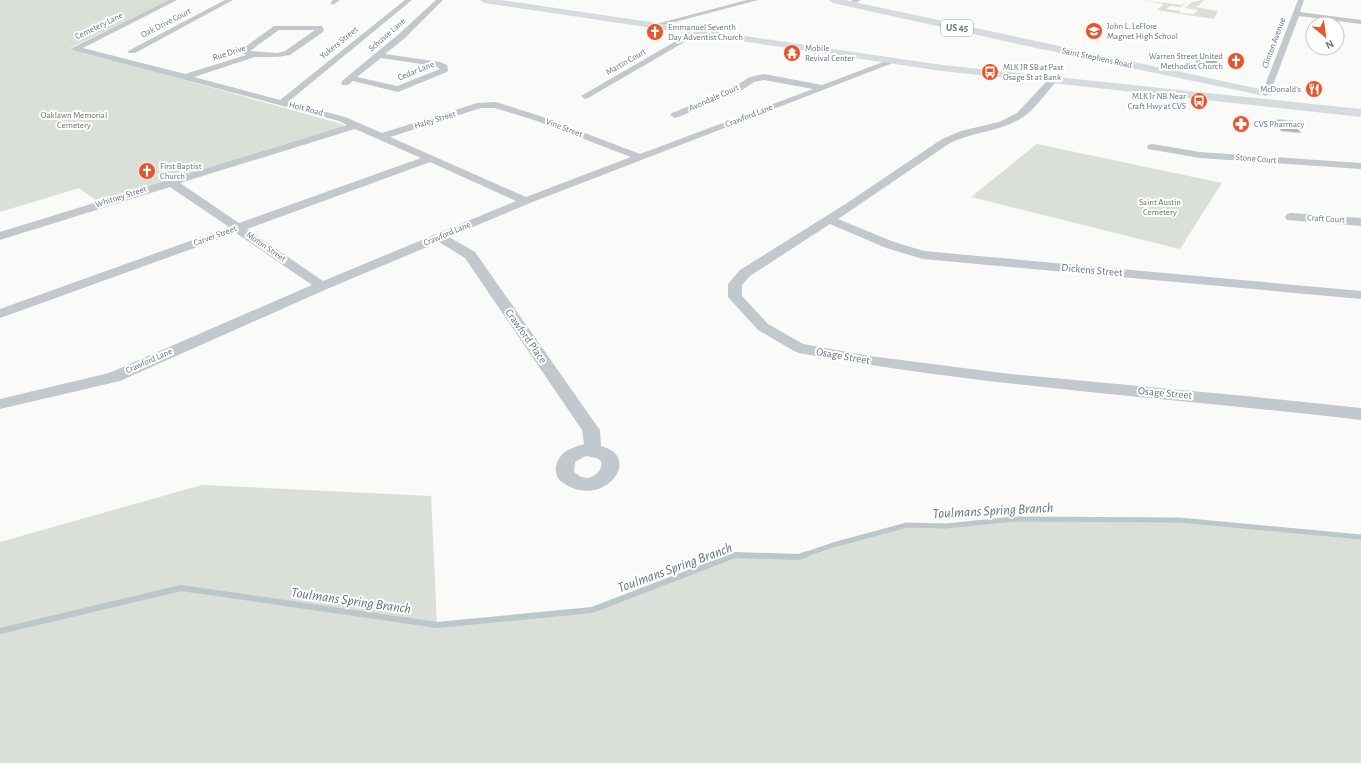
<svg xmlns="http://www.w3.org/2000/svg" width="1361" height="763" viewBox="0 0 1361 763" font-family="'Alegreya Sans',sans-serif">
  <rect width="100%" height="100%" fill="#fafaf8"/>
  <path fill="#dadfd7" d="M0,0h171l-101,48 272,76 2,2 -246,76 -19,-14 -79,24z
    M1139,0l43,5 5,-3 -6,5 -11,-1 -4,3 14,2v2l14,1 4,-4 -13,-2 7,-6 12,-2 -6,6 -3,1 23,4 -4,8 -57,-9 7,-6z
    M1037,144l185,39 -42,66 -209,-52z
    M202,485l229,11 6,129 155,-15 143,-55 64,2 34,-12 74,-20 39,1 68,-7 165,1 182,17v226h-1361v-221z"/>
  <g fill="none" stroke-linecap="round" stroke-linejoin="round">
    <path stroke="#bbc7cb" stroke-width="5" d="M735,555h5
      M804,555l29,-10 74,-20 39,1 68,-7 165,1 182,17"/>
    <path stroke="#bbc7cb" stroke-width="6" d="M0,631l181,-43 256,37 155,-15 143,-55 64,2 8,-3"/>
  </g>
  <path fill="#aab3b9" stroke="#dcdcda" d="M1200,54l20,3 -6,12 -21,-3z
    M1274,119l19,2 8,12 -20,-2z"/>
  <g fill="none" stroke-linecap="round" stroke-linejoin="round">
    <path fill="#c3c8cc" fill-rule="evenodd" d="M169,0h8l-94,48 102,26 61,-19 -5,-4 1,-2 32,-23h48l2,4 -1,2 -33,23 -13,2h-22l-61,20 86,23 125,-100h7l-124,102 57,15 37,16 95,-30 19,-1 47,15 97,37 173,-65 -49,-9 -10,2 -15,10 -61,25 -3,1 -5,-3 2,-2 61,-25 15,-10 6,-2 10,-2 58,11 69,-26h6l1,2 -368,142 -81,34 26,15 122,174 3,4 1,16c44,11 1,66 -39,36 -11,-8 -6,-24 4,-31 5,-3 12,-5 18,-7l-2,-14 -117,-172 -26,-16 -112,47 -207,92 -120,28v-10l109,-26 203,-88 -76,-52 -236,85v-9l229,-82 -59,-40 -170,53v-8l347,-107 -8,-4 -266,-71 -1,-2zM279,30h36l-30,21 -8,2 -27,-2zM481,108h14l42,13 94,36 -105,40 -136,-60zM355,129l66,29 -182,65 -59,-40zM430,162l86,39 -193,80 -76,-52zM586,456l11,2 4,3c2,9 -5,15 -13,17l-7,-1 -7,-5 1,-10z
      M225,0h8l-98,53h-6l-1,-2z
      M333,0h7l-7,5 -3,-2z
      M436,0h7l-38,38 -20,16 55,8 7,3 1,5 -1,2 -49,20 -45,-11 -5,4h-6l-1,-2 1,-2 57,-47zM381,58l54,8 5,3 -43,17 -40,-9z
      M747,0h11l-102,27 -4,-2z
      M853,0h8l-10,5h-4v-2z
      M1298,0h6l-4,12 61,8v4l-62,-8 -29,77 -4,3 -3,-1 -1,-2z
      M695,30h6l1,2 -114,66 -3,1 -4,-3z
      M1052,78l3,1 1,2 -1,2c-10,11 -19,25 -32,34 -22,15 -50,15 -73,26l-112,76 56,23 30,9 437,40v8l-438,-40 -37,-11 -56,-24 -80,52 -8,9v11l26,28 35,20 67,12 140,18 246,23 105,11v12c-187,-22 -376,-33 -562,-67l-5,-2 -36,-21 -30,-33v-13l12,-14 107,-67 95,-64 19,-8 38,-9 18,-9 32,-34z
      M1152,144l48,8 161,11v6l-161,-11 -52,-9 -1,-2 1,-2z
      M1291,213l70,5v8l-74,-6 -2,-3 2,-3z"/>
    <path fill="#d6dbdf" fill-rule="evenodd" d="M480,0h21l441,65 419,44v8l-419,-46 -458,-68z
      M829,0h16l415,89 4,1 2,2 -2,2 -4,1 -238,-50 -189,-42z"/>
  </g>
  <defs>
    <g id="school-disc" transform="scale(0.9)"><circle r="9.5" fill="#e4572e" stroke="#fff"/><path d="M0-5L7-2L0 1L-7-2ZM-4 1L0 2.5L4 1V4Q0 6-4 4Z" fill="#fff"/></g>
    <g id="church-disc" transform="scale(0.9)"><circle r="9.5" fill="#e4572e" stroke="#fff"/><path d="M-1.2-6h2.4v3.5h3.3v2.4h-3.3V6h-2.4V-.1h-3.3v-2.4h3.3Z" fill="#fff"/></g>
    <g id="temple-disc" transform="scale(0.9)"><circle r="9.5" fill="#e4572e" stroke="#fff"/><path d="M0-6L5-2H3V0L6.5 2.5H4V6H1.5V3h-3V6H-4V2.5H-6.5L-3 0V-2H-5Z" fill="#fff"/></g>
    <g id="bus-disc" transform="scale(0.9)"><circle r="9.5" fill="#e4572e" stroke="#fff"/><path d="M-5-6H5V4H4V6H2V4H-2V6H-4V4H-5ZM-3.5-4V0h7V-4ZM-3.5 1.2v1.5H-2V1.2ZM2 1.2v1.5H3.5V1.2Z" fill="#fff"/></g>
    <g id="restaurant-disc" transform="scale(0.9)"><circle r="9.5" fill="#e4572e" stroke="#fff"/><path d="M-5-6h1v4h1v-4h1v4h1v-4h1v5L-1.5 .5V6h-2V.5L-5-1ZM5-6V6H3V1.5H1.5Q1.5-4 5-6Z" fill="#fff"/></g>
    <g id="pharmacy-disc" transform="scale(0.9)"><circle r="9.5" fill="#e4572e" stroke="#fff"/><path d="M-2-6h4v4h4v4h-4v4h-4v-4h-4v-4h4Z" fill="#fff"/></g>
  </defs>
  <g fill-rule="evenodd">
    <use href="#school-disc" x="1094" y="31"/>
    <use href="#church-disc" x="655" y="32"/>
    <use href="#temple-disc" x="792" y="53"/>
    <use href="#church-disc" x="1236" y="61"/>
    <use href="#bus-disc" x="990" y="72"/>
    <use href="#restaurant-disc" x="1314" y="89"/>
    <use href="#bus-disc" x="1199" y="101"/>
    <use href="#pharmacy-disc" x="1241" y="124"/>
    <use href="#church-disc" x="147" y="171"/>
  </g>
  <g text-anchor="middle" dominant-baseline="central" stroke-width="4" stroke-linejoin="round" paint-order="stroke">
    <g font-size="9" fill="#657683" stroke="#fff">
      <text transform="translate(166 23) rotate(-27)">Oak Drive Court</text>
      <text transform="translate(99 26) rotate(-26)">Cemetery Lane</text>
      <text transform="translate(387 35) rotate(-41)">Schusse Lane</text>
      <text transform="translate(339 43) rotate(-39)">Yukers Street</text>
      <text transform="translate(1274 43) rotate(-70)">Clinton Avenue</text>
      <text transform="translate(229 53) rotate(-18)">Rue Drive</text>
      <text transform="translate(1097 58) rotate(12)">Saint Stephens Road</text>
      <text transform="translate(626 62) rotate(-30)">Martin Court</text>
      <text transform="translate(416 71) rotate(-22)">Cedar Lane</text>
      <text transform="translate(714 98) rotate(-24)">Avondale Court</text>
      <text transform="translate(306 109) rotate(15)">Holt Road</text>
      <text transform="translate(749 116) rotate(-21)">Crawford Lane</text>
      <text transform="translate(435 120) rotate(-17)">Haley Street</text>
      <text transform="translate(564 128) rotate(21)">Vine Street</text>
      <text transform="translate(1256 159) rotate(4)">Stone Court</text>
      <text transform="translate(121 197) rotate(-18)">Whitney Street</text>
      <text transform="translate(1326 219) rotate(4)">Craft Court</text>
      <text transform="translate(447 234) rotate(-23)">Crawford Lane</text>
      <text transform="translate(215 236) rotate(-20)">Carver Street</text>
      <text transform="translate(266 247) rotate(35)">Moton Street</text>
      <text transform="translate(149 361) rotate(-24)">Crawford Lane</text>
    </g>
    <g font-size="9" fill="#657683" stroke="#fff" text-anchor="start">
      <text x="1107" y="26">John L. LeFlore<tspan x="1107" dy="10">Magnet High School</tspan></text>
      <text x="668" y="27">Emmanuel Seventh<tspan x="668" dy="10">Day Adventist Church</tspan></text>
      <text x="805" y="48">Mobile<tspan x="805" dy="10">Revival Center</tspan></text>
      <text x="1223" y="56" text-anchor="end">Warren Street United<tspan x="1223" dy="10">Methodist Church</tspan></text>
      <text x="1003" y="67">MLK JR SB at Past<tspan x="1003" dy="10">Osage St at Bank</tspan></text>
      <text x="1301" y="89" text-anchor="end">McDonald's</text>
      <text x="1186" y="96" text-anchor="end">MLK Jr NB Near<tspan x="1186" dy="10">Craft Hwy at CVS</tspan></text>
      <text x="1254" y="124">CVS Pharmacy</text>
      <text x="160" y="166">First Baptist<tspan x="160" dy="10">Church</tspan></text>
    </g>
    <g font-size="9" fill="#687a64" stroke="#fff">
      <text x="74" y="115">Oaklawn Memorial<tspan x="74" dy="10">Cemetery</tspan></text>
      <text x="1160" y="202">Saint Austin<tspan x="1160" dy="10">Cemetery</tspan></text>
    </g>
    <rect fill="#fff" stroke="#939fa8" stroke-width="1" x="941" y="20" width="32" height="16" rx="3"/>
    <g font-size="10" font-weight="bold" fill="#657683">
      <text x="957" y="28">US 45</text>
    </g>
    <g font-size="11" fill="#657683" stroke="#fff">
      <text transform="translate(1092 270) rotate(5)">Dickens Street</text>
      <text transform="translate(526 336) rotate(55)">Crawford Place</text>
      <text transform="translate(843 356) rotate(10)">Osage Street</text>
      <text transform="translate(1165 393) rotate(5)">Osage Street</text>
    </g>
    <g font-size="14" font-style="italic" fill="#60757c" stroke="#fff">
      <text transform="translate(993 511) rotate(-3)">Toulmans Spring Branch</text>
      <text transform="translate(675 568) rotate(-20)">Toulmans Spring Branch</text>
      <text transform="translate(351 601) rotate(8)">Toulmans Spring Branch</text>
    </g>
  </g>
  <g transform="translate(1325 36) rotate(151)"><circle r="19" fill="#ffffff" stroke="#c1c8cd"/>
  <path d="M0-3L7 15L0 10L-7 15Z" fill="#e4572e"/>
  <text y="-6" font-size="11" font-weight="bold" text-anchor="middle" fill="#657683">N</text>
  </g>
</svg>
